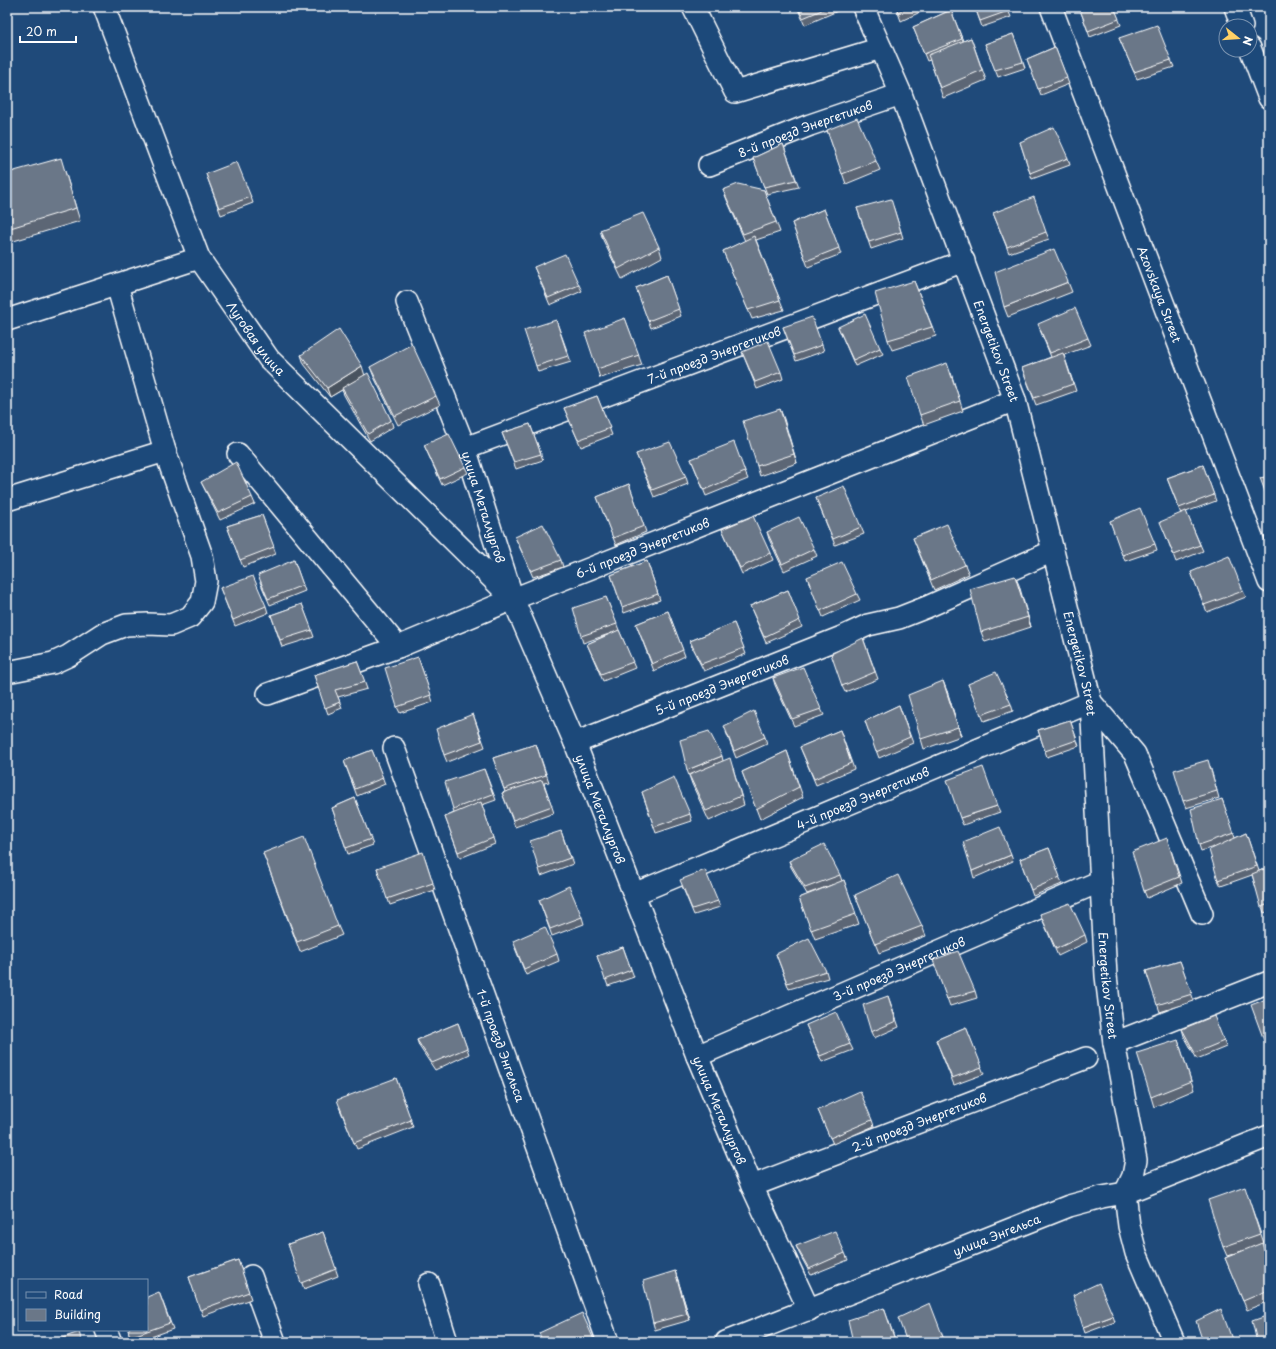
<svg xmlns="http://www.w3.org/2000/svg" width="1276" height="1349" viewBox="0 0 1276 1349" font-family="'Playpen Sans',sans-serif">
  <rect width="100%" height="100%" fill="#1f4a7a"/>
  <filter id="ink" filterUnits="userSpaceOnUse"><feTurbulence type="fractalNoise" baseFrequency=".025" numOctaves="2"/><feDisplacementMap in="SourceGraphic" scale="8" xChannelSelector="R" yChannelSelector="G"/><feConvolveMatrix kernelMatrix="1 2 1 2 8 2 1 2 1" color-interpolation-filters="sRGB"/></filter>
  <g filter="url(#ink)">
    <g fill="none" stroke-linecap="round" stroke-linejoin="round">
      <g stroke="#fff" stroke-width="24">
        <g id="minor">
          <path id="s1" d="M104,7l95,251 70,101 241,237"/>
          <path d="M693,7l42,85 146,-44"/>
          <path id="s2" d="M863,7l38,87 114,306 76,302 15,274 8,67 22,117 -3,16 -8,17 4,33 7,27 38,89"/>
          <path id="s3" d="M1051,7l218,575"/>
          <path d="M1235,7l7,19"/>
          <path d="M1250,48l19,50"/>
          <path id="s4" d="M709,165l101,-40 91,-31"/>
          <path id="s5" d="M407,302l58,146 48,151 62,144 122,313 55,130 57,124"/>
          <path d="M7,320l192,-62"/>
          <path id="s6" d="M465,448l499,-187"/>
          <path d="M238,454l160,193"/>
          <path d="M7,500l158,-49"/>
          <path d="M7,672l46,-9 15,-7 34,-22 24,-9 22,-1 23,1 19,-8 12,-15 4,-21 -4,-25 -37,-105 -48,-166"/>
          <path id="s7" d="M268,694l130,-47 115,-48 502,-199"/>
          <path id="s8" d="M575,743l267,-106 26,-12 31,-7 28,-11 126,-56"/>
          <path id="s9" d="M394,748l214,594"/>
          <path id="s10" d="M634,894l457,-192 44,52 67,160"/>
          <path d="M1114,1043l155,-61"/>
          <path id="s11" d="M697,1056l404,-175"/>
          <path id="s12" d="M752,1186l334,-128"/>
          <path d="M251,1276l24,66"/>
          <path d="M429,1284l18,58"/>
          <path d="M106,1330l5,12"/>
          <path id="s13" d="M726,1342l343,-136 33,-9 23,-4 144,-57"/>
        </g>
      </g>
      <use href="#minor" stroke="#1f4a7a" stroke-width="21"/>
    </g>
    <path fill="#5b6675" stroke="#fff" d="M797,7h44l1,2 -37,16z
      M896,7h35l-30,14z
      M975,7h32l4,10 -29,10z
      M1079,7h35l7,18 -31,12z
      M951,10l12,31 8,-3 15,42 -43,18 -13,-38 -3,1 -14,-34z
      M1013,34l12,34 -27,9 -13,-33z
      M1119,38l52,22 3,7 -37,12z
      M1055,47l14,37 -28,11 -14,-36z
      M827,130l49,31 4,9 -34,14z
      M1020,142l48,16 2,7 -38,14z
      M783,144l16,43 -32,7 -14,-36z
      M65,171l15,50 -73,22v-70z
      M206,174l45,23 2,6 -32,12z
      M723,190h41l16,42 -24,8 28,70 -32,9 -29,-68 22,-10 -18,-41z
      M893,206l10,32 -32,11 -14,-41z
      M824,209l17,45 -33,13 -16,-44z
      M993,213l53,19 3,7 -40,14z
      M600,230l59,17 3,10 -40,22 -19,-39z
      M534,267l45,18 3,6 -32,14z
      M667,275l14,41 -30,12 -15,-40z
      M914,281l22,55 -44,14 -4,-10z
      M1068,282l4,10 -64,25 -4,-10z
      M625,318l17,47 -42,13 -3,-9z
      M556,320l15,42 -33,10 -2,-6z
      M783,327l39,18 2,6 -28,10z
      M838,327l42,21 3,6 -28,12z
      M1040,330l48,8 3,7 -27,10 12,36 -40,14 -14,-37 29,-11z
      M742,352l39,20 2,7 -26,10z
      M301,355l64,20 26,45 2,7 -23,14 -26,-46 -2,-5 -12,7 -26,-33z
      M370,367l66,29 4,9 -42,20 -24,-48z
      M951,373l12,38 -39,14 -4,-10z
      M597,396l15,39 -31,12 -17,-39z
      M780,409l17,54 -37,13 -3,-10z
      M530,424l13,36 -27,9 -14,-36z
      M424,445l41,22 3,6 -26,12z
      M636,454l50,23 2,7 -34,13z
      M691,459l54,13 3,7 -42,17z
      M1203,465l13,36 -30,11 17,39 -27,11 -13,-34 18,-14 -14,-36z
      M201,482l51,15 3,7 -35,16z
      M629,484l17,48 -30,13 -19,-48z
      M816,498l45,29 3,7 -29,11z
      M262,515l14,39 -33,13 -16,-41z
      M1110,521l45,23 2,6 -32,11z
      M722,529l48,24 3,7 -31,14z
      M767,532l47,17 3,7 -33,15 -15,-32z
      M515,537l46,23 2,7 -30,10z
      M913,538l52,27 4,9 -35,16z
      M294,560l11,31 -35,14 -10,-23z
      M647,561l13,39 -36,13 -13,-38z
      M1191,572l52,19 3,6 -39,15z
      M1015,576l16,51 -46,15 -4,-10z
      M807,577l50,17 3,6 -37,17z
      M220,588l46,18 2,7 -33,13z
      M788,590l14,37 -36,16 -16,-37z
      M606,597l13,33 16,38 -32,13 -16,-37 25,-11 -29,10 -2,-7z
      M302,604l12,33 -32,10 -11,-32z
      M668,611l17,45 -31,15 -18,-47z
      M734,623l12,31 -42,17 -12,-23 -2,-7z
      M863,638l15,41 -33,13 -3,-6z
      M418,657l15,45 -33,11 -3,-6z
      M357,661l10,28 -29,8 4,11 -14,6 -14,-39z
      M773,678l48,31 3,6 -30,11 -19,-41z
      M968,684l43,20 2,7 -29,10z
      M947,691l14,45 -37,13 -3,-10z
      M899,705l14,38 -34,15 -14,-37z
      M473,714l12,33 -38,15 -3,-7z
      M1070,720l9,26 -32,11 -9,-27z
      M840,730l14,39 -38,16 -16,-38z
      M726,732l39,5 2,7 -31,14z
      M536,744l13,38 -5,1 10,30 -39,14 -13,-34 3,-1 -12,-34z
      M372,750l13,34 -28,12 -13,-35z
      M787,751l16,46 -43,22 -18,-47z
      M722,756l1,5 10,7 11,37 -35,16 -17,-37 -5,-14z
      M1210,766l9,32 -33,10 -3,-7z
      M484,769l12,31 -14,5 13,39 -35,14 -15,-41 9,-4 -1,-4z
      M642,792l48,22 2,7 -36,12z
      M355,798l18,47 -25,9 -16,-46z
      M1222,799l13,39 11,-5 13,38 10,-4v44l-5,2 -12,-38 -31,11 -3,-6 -4,-33 -13,4 -2,-6z
      M997,806l3,6 -37,13 -3,-7z
      M561,831l12,33 -32,12 -2,-7z
      M1167,838l15,45 -35,15 -3,-7z
      M1049,848l13,36 -29,12 -13,-37z
      M263,853l75,73 4,9 -42,17z
      M1011,855l2,6 -39,17 -2,-7z
      M425,858l10,32 -45,15 -13,-37z
      M789,861l51,14 2,6 2,-1 15,44 -44,15 -16,-41 33,-13 -25,9 -16,-27z
      M682,886l36,15 2,6 -26,8z
      M855,895l67,31 4,10 -47,17z
      M539,900l43,17 2,7 -32,12z
      M1040,914l45,21 2,7 -29,14z
      M623,947l11,30 -26,9 -11,-30z
      M515,948l42,6 2,7 -33,14z
      M776,954l50,17 2,7 -39,11z
      M933,960l42,31 2,7 -27,8z
      M1180,961l14,40 -34,11 -14,-41z
      M888,996l11,31 -25,11 -3,-6z
      M458,1023l11,31 -34,16 -16,-24 -2,-6z
      M806,1025l44,19 3,6 -31,12z
      M966,1027l18,47 -30,11 -18,-45z
      M1182,1029l42,12 2,6 -29,12 -13,-23z
      M1178,1040l16,50 -40,17 -3,-10z
      M396,1078l17,49 -56,22 -18,-42z
      M818,1110l54,10 2,6 -41,18z
      M1248,1197l16,46 -2,1 7,20v37l-22,9 -22,-52 17,-7 -15,5 -4,-9z
      M323,1232l15,44 -34,13 -16,-45z
      M796,1246l49,7 3,7 -37,15 -12,-22z
      M238,1260l13,39 -48,17 -14,-39z
      M677,1277l13,43 -35,10 -2,-7z
      M159,1292l14,37 -36,13h-5l-4,-12z
      M884,1308l12,34h-43z
      M1113,1316l2,6 -30,11 -2,-6z"/>
    <path fill="#4a535f" stroke="#fff" d="M362,366l3,10 -35,21 -3,-9z
      M780,409l4,10 13,44 -3,-9z
      M1015,576l4,9 12,42 -3,-10z
      M943,681l4,10 14,45 -3,-9z
      M675,1271l2,6 13,43 -3,-6z"/>
    <path fill="#6a7788" stroke="#fff" d="M798,7h31l-26,11z
      M896,7h12l-10,5z
      M975,7h32l1,4 -28,10z
      M1079,7h35l5,12 -31,12z
      M951,10l11,29 -38,15 -11,-27z
      M1157,25l14,35 -37,12 -15,-34z
      M1013,34l10,28 -28,8 -10,-26z
      M971,38l11,32 -42,18 -12,-33z
      M1055,47l12,31 -29,11 -11,-30z
      M857,118l19,43 -34,13 -15,-44z
      M1054,127l14,31 -38,15 -10,-31z
      M783,144l13,36 -32,7 -11,-29z
      M61,158l15,50 -69,21v-56z
      M237,162l14,35 -32,11 -13,-34z
      M738,184l26,6 12,32 -33,12 -20,-44z
      M1034,197l12,35 -39,15 -14,-34z
      M891,199l10,33 -32,10 -12,-34z
      M824,209l15,39 -33,13 -14,-38z
      M643,213l16,34 -41,22 -18,-39z
      M754,236l26,64 -32,10 -25,-59z
      M1054,249l14,33 -64,25 -9,-35z
      M565,254l14,31 -31,13 -14,-31z
      M667,275l12,34 -31,12 -12,-33z
      M914,281l18,46 -44,13 -13,-47z
      M1075,308l13,30 -38,15 -12,-29z
      M865,314l15,34 -27,12 -15,-33z
      M812,317l10,28 -28,10 -11,-28z
      M625,318l14,37 -42,14 -12,-36z
      M556,320l12,36 -32,10 -12,-36z
      M339,329l23,37 -35,22 -26,-33z
      M768,341l13,31 -26,10 -13,-30z
      M412,344l24,52 -41,20 -25,-49z
      M1063,353l10,31 -39,14 -12,-30z
      M947,363l13,38 -40,14 -12,-38z
      M368,373l23,47 -23,14 -26,-46z
      M597,396l13,32 -32,12 -14,-32z
      M780,409l14,45 -37,12 -14,-45z
      M530,424l11,30 -27,8 -12,-29z
      M449,434l16,33 -25,12 -16,-34z
      M670,442l16,35 -34,13 -16,-36z
      M734,442l11,30 -41,18 -13,-31z
      M236,462l16,35 -34,16 -17,-31z
      M1203,465l11,30 -35,13 -12,-30z
      M1269,476v26l-9,-24z
      M629,484l15,42 -31,12 -16,-41z
      M844,486l17,41 -28,12 -17,-41z
      M1140,508l15,36 -33,11 -12,-34z
      M1186,511l14,34 -26,10 -14,-33z
      M262,515l12,32 -34,13 -13,-34z
      M753,516l17,37 -30,15 -18,-39z
      M799,517l15,32 -32,15 -15,-32z
      M543,524l18,36 -30,11 -16,-34z
      M947,524l18,41 -34,15 -18,-42z
      M1229,556l14,35 -39,14 -13,-33z
      M294,560l9,25 -35,14 -10,-24z
      M647,561l11,33 -36,13 -11,-32z
      M842,562l15,32 -37,17 -13,-34z
      M253,576l13,30 -33,14 -13,-32z
      M1015,576l13,41 -47,15 -11,-43z
      M788,590l12,30 -36,17 -14,-31z
      M606,597l11,27 -36,12 -8,-28z
      M302,604l10,26 -32,10 -9,-25z
      M668,611l15,39 -31,14 -16,-40z
      M734,623l10,25 -43,16 -11,-23z
      M619,630l14,32 -32,12 -14,-30z
      M863,638l12,34 -33,14 -11,-32z
      M418,657l13,38 -34,12 -12,-39z
      M357,661l8,21 -30,8 5,12 -15,6 -11,-33z
      M803,667l18,42 -29,10 -19,-41z
      M996,672l15,32 -30,11 -13,-31z
      M943,681l15,46 -37,12 -13,-44z
      M899,705l11,32 -34,15 -11,-31z
      M754,711l11,26 -31,14 -10,-25z
      M473,714l9,27 -38,14 -8,-26z
      M1070,720l7,20 -32,11 -7,-21z
      M840,730l11,33 -37,16 -14,-32z
      M709,731l13,25 -35,14 -7,-30z
      M536,744l10,31 -42,14 -11,-31z
      M372,750l11,28 -28,11 -11,-28z
      M787,751l12,36 -43,22 -14,-37z
      M730,758l11,38 -35,15 -17,-36z
      M1208,760l9,31 -34,10 -9,-31z
      M983,767l14,39 -37,12 -13,-38z
      M484,769l9,25 -40,15 -8,-27z
      M674,777l16,37 -36,13 -12,-35z
      M542,780l10,26 -39,14 -11,-27z
      M355,798l16,41 -25,9 -14,-40z
      M1222,799l12,34 -35,12 -8,-36z
      M481,802l12,36 -35,14 -13,-35z
      M1000,827l11,28 -39,16 -9,-29z
      M561,831l9,27 -31,11 -9,-28z
      M1246,833l11,33 -39,14 -9,-30z
      M304,837l34,89 -41,16 -34,-89z
      M1167,838l12,39 -35,14 -12,-39z
      M824,844l16,31 -35,13 -16,-27z
      M1049,848l11,29 -29,13 -11,-31z
      M423,852l10,31 -46,16 -10,-31z
      M1269,867v37l-8,3 -9,-33z
      M705,870l13,31 -26,8 -12,-29z
      M898,875l24,51 -47,18 -20,-49z
      M844,880l12,34 -45,16 -12,-32z
      M569,886l13,31 -32,12 -11,-29z
      M1070,903l15,32 -29,14 -16,-35z
      M545,927l12,27 -33,15 -11,-28z
      M809,938l17,33 -39,12 -11,-29z
      M623,947l8,23 -26,10 -8,-24z
      M958,951l17,40 -28,8 -14,-39z
      M1180,961l12,33 -35,11 -11,-34z
      M888,996l8,25 -25,11 -8,-27z
      M1269,998v56l-18,-49z
      M836,1012l14,32 -30,12 -14,-31z
      M1214,1016l10,25 -29,12 -13,-24z
      M458,1023l9,25 -35,15 -15,-23z
      M966,1027l16,40 -30,11 -16,-38z
      M1178,1040l13,41 -40,16 -14,-44z
      M396,1078l15,42 -57,23 -17,-43z
      M860,1091l12,29 -42,18 -12,-28z
      M1245,1187l15,47 -37,13 -15,-47z
      M835,1231l10,22 -36,16 -13,-23z
      M323,1232l13,37 -35,14 -13,-39z
      M1262,1243l7,22v25l-26,11 -18,-43z
      M238,1260l11,32 -49,18 -11,-33z
      M675,1271l12,43 -34,9 -10,-42z
      M1099,1283l14,33 -30,11 -10,-32z
      M159,1292l11,31 -40,14 -2,-7h19v-33z
      M930,1303l15,39h-38l-9,-24z
      M884,1308l11,32 -6,2h-36l-5,-22z
      M1221,1309l12,33h-30l-7,-21z
      M582,1313l13,29h-52l-4,-9z
      M1269,1315v27h-12l-5,-21z
      M79,1332l3,10h-31z
      M502,1340l1,2h-6z"/>
  </g>
  <g text-anchor="middle" dominant-baseline="central" stroke-width="3" stroke-linejoin="round" paint-order="stroke">
    <g font-size="12" fill="#fff" stroke="#1f4a7a">
      <text stroke="none"><textPath href="#s4" startOffset="103">8-й проезд Энергетиков</textPath></text>
      <text stroke="none"><textPath href="#s3" startOffset="307">Azovskaya Street</textPath></text>
      <text stroke="none"><textPath href="#s1" startOffset="367">Луговая улица</textPath></text>
      <text stroke="none"><textPath href="#s2" startOffset="369">Energetikov Street</textPath></text>
      <text stroke="none"><textPath href="#s6" startOffset="266">7-й проезд Энергетиков</textPath></text>
      <text stroke="none"><textPath href="#s5" startOffset="219">улица Металлургов</textPath></text>
      <text stroke="none"><textPath href="#s7" startOffset="402">6-й проезд Энергетиков</textPath></text>
      <text stroke="none"><textPath href="#s2" startOffset="693">Energetikov Street</textPath></text>
      <text stroke="none"><textPath href="#s8" startOffset="158">5-й проезд Энергетиков</textPath></text>
      <text stroke="none"><textPath href="#s10" startOffset="248">4-й проезд Энергетиков</textPath></text>
      <text stroke="none"><textPath href="#s5" startOffset="543">улица Металлургов</textPath></text>
      <text stroke="none"><textPath href="#s11" startOffset="220">3-й проезд Энергетиков</textPath></text>
      <text stroke="none"><textPath href="#s2" startOffset="1017">Energetikov Street</textPath></text>
      <text stroke="none"><textPath href="#s9" startOffset="316">1-й проезд Энгельса</textPath></text>
      <text stroke="none"><textPath href="#s5" startOffset="867">улица Металлургов</textPath></text>
      <text stroke="none"><textPath href="#s12" startOffset="179">2-й проезд Энергетиков</textPath></text>
      <text stroke="none"><textPath href="#s13" startOffset="291">улица Энгельса</textPath></text>
    </g>
  </g>
  <rect width="1276" height="1349" fill="none" stroke="#1f4a7a" stroke-width="24"/>
  <rect x="12" y="12" width="1252" height="1325" fill="none" stroke="#fff" stroke-width="1.5" filter="url(#ink)"/>
  <rect x="18" y="1279" width="130" height="52" fill="#1f4a7a" stroke="#7992af"/>
  <rect x="26" y="1292" width="20" height="6" fill="#1f4a7a" stroke="#7992af"/>
  <text x="54" y="1299" font-size="12" fill="#ffffff">Road</text>
  <rect x="26" y="1309" width="20" height="12" fill="#6a7788" stroke="#7992af"/>
  <text x="54" y="1319" font-size="12" fill="#ffffff">Building</text>
  <g transform="translate(1238 38) rotate(107)"><circle r="19" fill="#1f4a7a" stroke="#7992af"/>
  <path d="M0-3L7 15L0 10L-7 15Z" fill="#ffd166"/>
  <text y="-6" font-size="11" font-weight="bold" text-anchor="middle" fill="#ffffff">N</text>
  </g>
  <path d="M20 36v6h56v-6" fill="none" stroke="#ffffff" stroke-width="2"/>
  <text x="26" y="36" font-size="12" fill="#ffffff" stroke="#1f4a7a" stroke-width="3" paint-order="stroke">20 m</text>
</svg>
